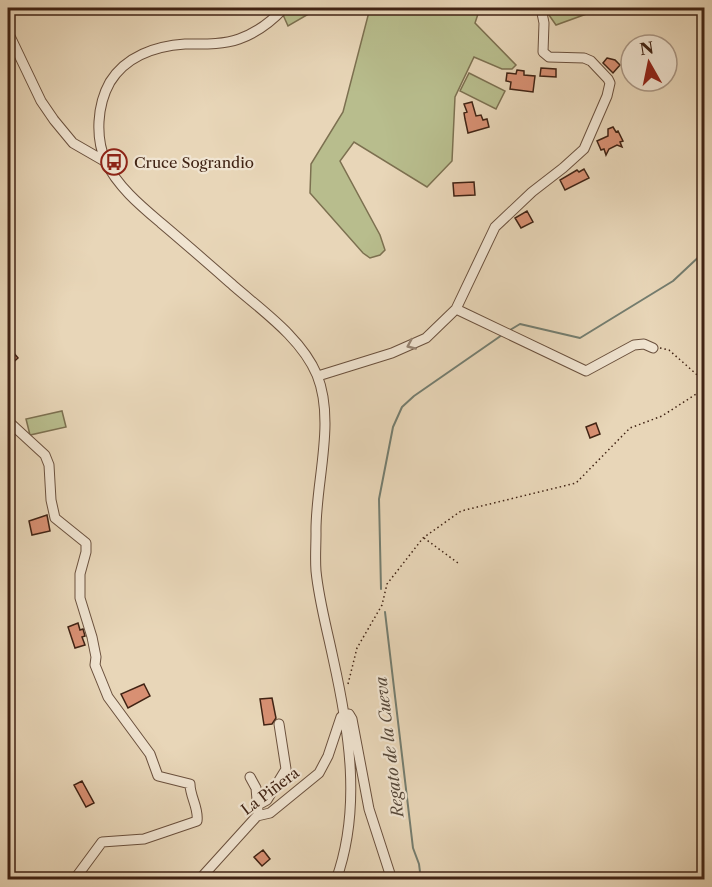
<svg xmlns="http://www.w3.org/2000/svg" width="712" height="887" viewBox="0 0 712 887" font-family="'Libre Caslon Text',serif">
  <rect width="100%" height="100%" fill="#e8d6b8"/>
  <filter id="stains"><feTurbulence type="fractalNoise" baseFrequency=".00333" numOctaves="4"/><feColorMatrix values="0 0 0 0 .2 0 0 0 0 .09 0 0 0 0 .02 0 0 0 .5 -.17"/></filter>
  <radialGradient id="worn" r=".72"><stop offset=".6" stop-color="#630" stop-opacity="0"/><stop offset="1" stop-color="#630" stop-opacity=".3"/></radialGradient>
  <path fill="#b8bd8d" stroke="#7c7050" stroke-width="1.5" d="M280,8h39l-31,18z
    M370,8h110l-5,15 41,42 -4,4h-10l-28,-12 -19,40 -3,64 -25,26 -73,-45 -14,19 40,74 5,15 -5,5 -10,3 -7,-5 -53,-60 1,-29 32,-52z
    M544,8h59l-47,17z
    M469,73l36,18 -9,18 -36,-18z
    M62,411l4,16 -36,8 -4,-16z"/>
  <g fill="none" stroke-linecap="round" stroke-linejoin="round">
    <path stroke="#747d6f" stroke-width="2" d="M510,330l10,-6 60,14 93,-57 31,-29
      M381,589l-2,-90 14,-72 9,-20 12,-11 88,-61
      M385,612l28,236 6,16 2,16"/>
  </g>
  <path fill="#d89073" stroke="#402314" stroke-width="1.5" d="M607,58l8,2 5,5 -7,8 -10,-10z
    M541,68l15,1v8l-16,-1z
    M517,70l7,1v4l11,1 -2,16 -23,-3 1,-7 -5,-1 1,-8 9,1z
    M472,102l4,14 5,-1 2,5 4,-1 2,8 -21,6 -3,-14 -1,-6 3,-1 -3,-8z
    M613,127l3,5 2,-1 5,10 -3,1 2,5 -5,-2 -8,4 -3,6 -2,-6 -3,1 -4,-9 11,-5v-7z
    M584,169l5,9 -24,12 -5,-10 17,-10 2,2z
    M474,182l1,13 -21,1 -1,-13z
    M527,211l6,11 -12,6 -6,-10z
    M8,346l10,12 -10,9z
    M596,423l4,11 -10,4 -4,-11z
    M47,515l3,16 -18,4 -3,-14z
    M78,623l2,7 3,-1 2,7 -3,1 3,8 -10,3 -7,-21z
    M144,684l6,12 -22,12 -7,-14z
    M272,698l4,20 -4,6 -8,1 -4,-26z
    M82,781l12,22 -8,4 -12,-22z
    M263,850l7,9 -8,7 -8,-9z"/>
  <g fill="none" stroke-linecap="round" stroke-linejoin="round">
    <g stroke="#6a503d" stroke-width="11">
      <path id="minor" d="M284,8c-12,13 -28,25 -45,31 -17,6 -36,5 -54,5 -29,2 -59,12 -75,38 -13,23 -15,56 -4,80 11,24 35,44 55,61 25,21 50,43 74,64 29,25 67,52 82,88 19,47 -2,109 -1,158 0,13 -1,26 0,38 3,30 11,58 17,87 16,72 29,150 3,222
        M8,32l33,69 13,19 19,23 33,19
        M456,309l130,62 48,-26 10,-1 9,4
        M318,376l74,-23 34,-15 30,-29 39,-82 37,-35 31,-24 21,-19 23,-53 3,-13 -2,-4 -17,-18 -7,-3 -35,-1 -6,-5 1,-29 -3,-15
        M8,421l37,34 4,10 2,35 4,18 31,25v9l-6,22v24l12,39 4,20 -1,8 13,32 42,57 8,22 32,8c0,13 9,24 7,37l-53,18 -42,3 -28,38
        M250,777l6,11 2,23
        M258,805l9,-5 19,-31 -7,-45
        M199,880l58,-64 13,-3 49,-40 9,-17 13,-39 4,-3h4l3,5 17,90 23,71"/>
    </g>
    <path stroke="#402314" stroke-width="1.5" stroke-dasharray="1.5 3" stroke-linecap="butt" d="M660,348l9,2 35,31
      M424,538l34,25
      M348,684l9,-36 25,-43 5,-21 36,-46 38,-27 115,-28 54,-55 32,-12 42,-27"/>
    <use href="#minor" stroke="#f0e4d1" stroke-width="9"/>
  </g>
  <defs><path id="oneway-chevron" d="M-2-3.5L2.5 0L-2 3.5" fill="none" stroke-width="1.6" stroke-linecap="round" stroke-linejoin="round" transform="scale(1.5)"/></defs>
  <use stroke="#988472" href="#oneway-chevron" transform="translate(411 345) rotate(156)"/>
  <defs>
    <g id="bus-ring" transform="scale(1.35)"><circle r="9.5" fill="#f0e4d1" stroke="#8f2418" stroke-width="1.5"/><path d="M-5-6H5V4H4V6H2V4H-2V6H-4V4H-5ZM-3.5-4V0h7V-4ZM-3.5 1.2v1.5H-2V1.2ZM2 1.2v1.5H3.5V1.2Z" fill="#8f2418"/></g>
  </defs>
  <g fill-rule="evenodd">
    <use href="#bus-ring" x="114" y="162"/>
  </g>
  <g text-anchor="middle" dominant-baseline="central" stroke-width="4.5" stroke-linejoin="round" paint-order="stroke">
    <g font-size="15" fill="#402314" stroke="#f0e4d1" text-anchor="start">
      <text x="134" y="162">Cruce Sograndio</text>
    </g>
    <g font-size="15" fill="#402314" stroke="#f0e4d1">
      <text transform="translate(270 791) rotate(-37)">La Piñera</text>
    </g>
    <g font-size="16" font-style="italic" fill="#56483a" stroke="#f0e4d1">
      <text transform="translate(389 747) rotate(-97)">Regato de la Cueva</text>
    </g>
  </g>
  <rect width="712" height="887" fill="none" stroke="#e8d6b8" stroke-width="30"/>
  <rect x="9" y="9" width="694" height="869" fill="none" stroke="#402314" stroke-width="3"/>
  <rect x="15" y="15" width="682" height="857" fill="none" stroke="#402314" stroke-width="1.5"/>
  <g transform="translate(649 63) rotate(351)"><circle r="28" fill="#f0e4d1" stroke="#aa9785" stroke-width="1.5"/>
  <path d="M0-4.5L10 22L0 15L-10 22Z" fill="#8f2418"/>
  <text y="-9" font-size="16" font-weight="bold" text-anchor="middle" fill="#402314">N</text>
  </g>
  <rect width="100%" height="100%" filter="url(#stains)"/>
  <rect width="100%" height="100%" fill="url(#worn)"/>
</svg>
